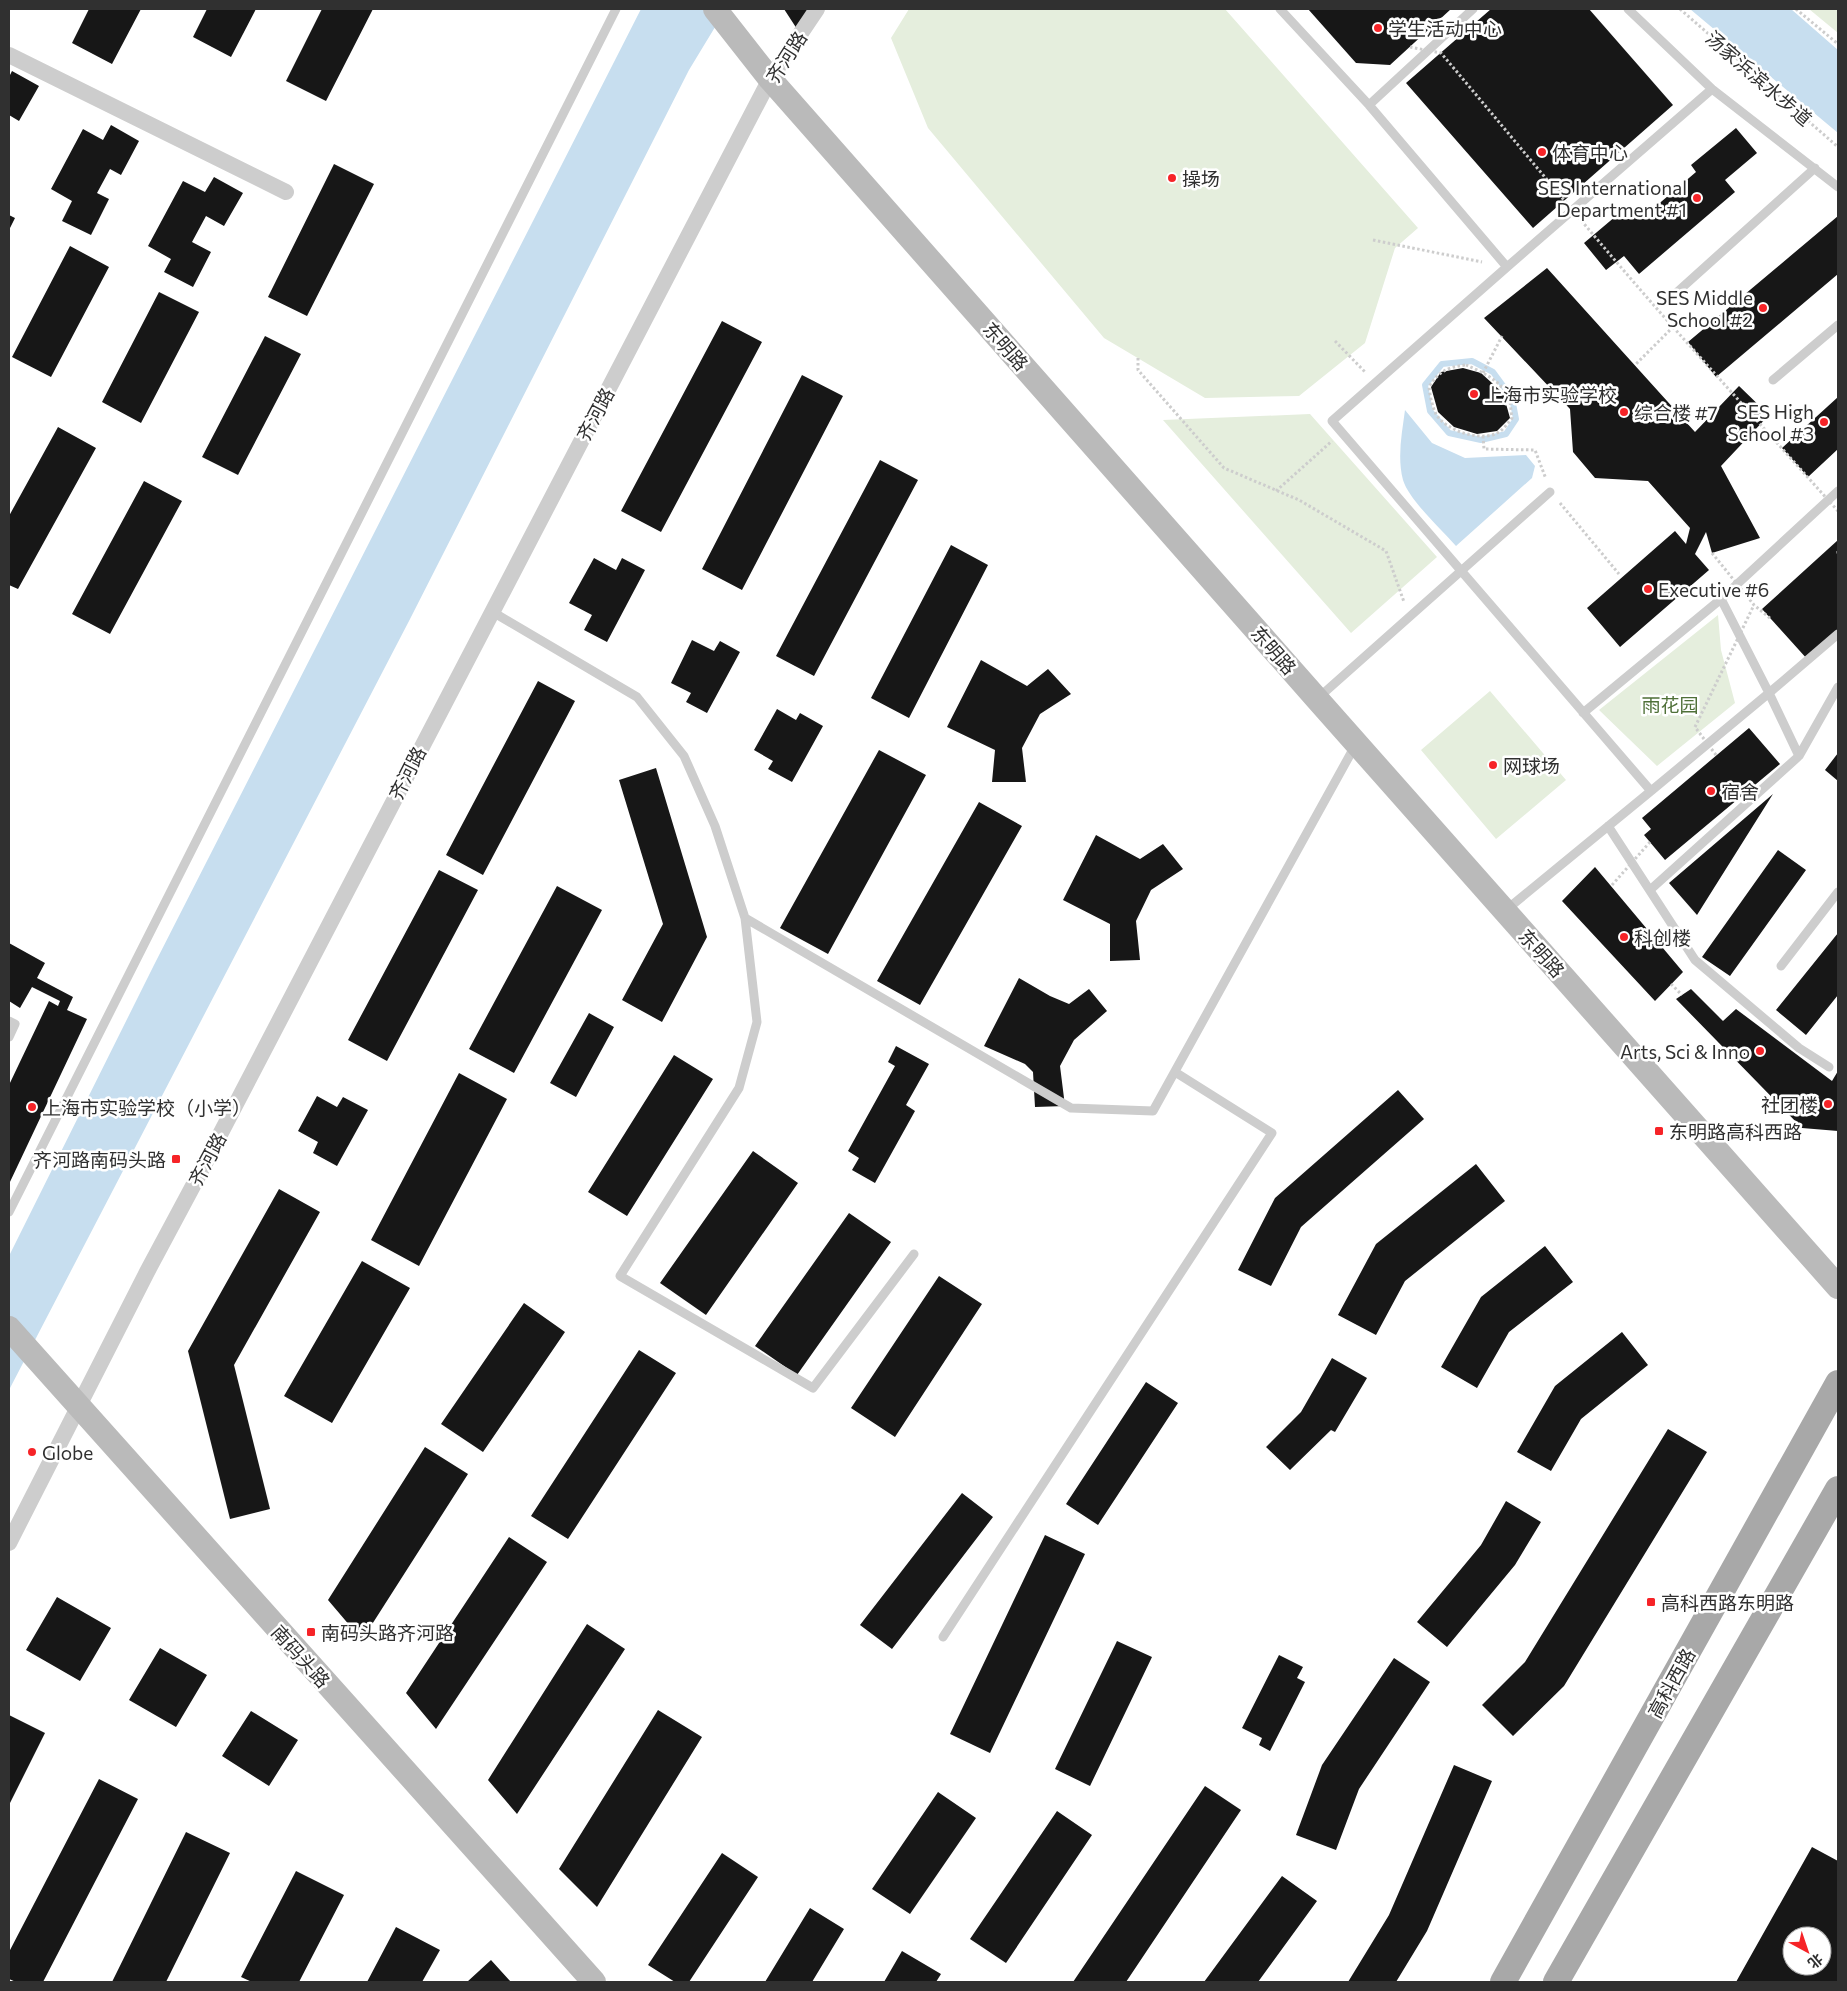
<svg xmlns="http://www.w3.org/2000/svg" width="1847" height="1991" viewBox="0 0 1847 1991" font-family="Commissioner,'Noto Sans SC',sans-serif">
  <rect width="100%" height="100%" fill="#fff"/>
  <path fill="#e5eedd" d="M909,9h316l193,219 -23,20 -30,95 -66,53 -94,2 -101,-60 -176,-210 -37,-90z
    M1809,9h29v24z
    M1310,414l127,143 -86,76 -188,-213z
    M1718,615l3,35 14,53 -78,63 -58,-56z
    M1490,691l76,89 -70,59 -75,-89z"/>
  <path fill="#c7deef" d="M641,9h85l-37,61 -280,551 -400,769v-134l145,-291z
    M1690,9h101l47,41v83z
    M1405,410l27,33 33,15 61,-3 9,11 -3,12 -76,68c-14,-16 -47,-46 -53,-66 -6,-23 -1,-47 2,-70z"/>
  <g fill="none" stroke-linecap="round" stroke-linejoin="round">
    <path stroke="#c7deef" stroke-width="6" d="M1472,361l21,11 19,26 4,21 -10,15 -25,6 -32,-7 -19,-22 -5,-26 17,-21z"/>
  </g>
  <path fill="#171717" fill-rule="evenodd" d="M89,9h52l-29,55 -40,-21z
    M207,9h49l-25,48 -38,-20z
    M322,9h51l-47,92 -40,-20z
    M784,9h26l-13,20z
    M1308,9h143l-61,56 -34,-2z
    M1491,9h98l84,96 -140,123 -127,-145z
    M12,71l27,15 -20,35 -10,-6v-38z
    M111,125l28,16 -18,34 -11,-6 -13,24 12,6 -18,36 -29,-14 10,-20 -21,-12 32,-60 20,11z
    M1736,128l21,25 -32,27 10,12 -96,82 -15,-18 -18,14 -22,-27 45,-38 12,14 55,-47 -5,-7z
    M334,164l40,20 -67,132 -39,-19z
    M214,177l29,16 -19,33 -18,-10 -14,26 19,10 -18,35 -29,-15 7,-13 -23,-13 35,-65 22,11z
    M9,215l6,3 -6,12z
    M1838,216v58l-122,103 -28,-35z
    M70,246l39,21 -58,110 -39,-20z
    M1547,268l148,164 44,-46 30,29 -48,51 39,72 -48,15 -6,-21 -11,22 14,16 -89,77 -33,-39 88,-77 11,13 4,-16 -42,-47 -53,-3 -22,-26 -3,-43 -86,-91z
    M159,292l40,20 -58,111 -39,-21z
    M722,321l40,21 -101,190 -40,-21z
    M265,336l36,18 -63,121 -36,-18z
    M1463,368l18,5 22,20 7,25 -13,13 -20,3 -23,-7 -16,-15 -7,-25 10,-15z
    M802,375l41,21 -101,194 -40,-21z
    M1838,397v52l-30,28 -26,-29z
    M58,427l38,21 -78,141 -9,-4v-69z
    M880,460l38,20 -104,196 -38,-20z
    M144,481l38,20 -72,133 -38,-20z
    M1838,540v93l-30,27 -46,-51z
    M951,545l37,20 -79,153 -38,-20z
    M594,558l22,12 6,-12 23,12 -38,72 -23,-12 8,-15 -23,-12z
    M692,640l22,11 6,-10 20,11 -33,61 -21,-11 5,-9 -20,-10z
    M981,660l46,26 21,-17 23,25 -31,20 -18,34 4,34h-34l3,-32 -48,-23z
    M538,681l37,20 -92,174 -37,-20z
    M777,709l19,11 4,-7 23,13 -31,56 -24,-13 5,-8 -19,-11z
    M1749,728l31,36 -115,96 -21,-25 7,-6 -9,-11z
    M879,750l47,25 -98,179 -48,-26z
    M1838,753v28l-13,-11z
    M656,768l51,169 -45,85 -40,-22 41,-76 -44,-144z
    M1773,794l-76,121 -28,-32z
    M979,802l43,24 -102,179 -43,-24z
    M1096,835l44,24 23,-15 20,25 -32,21 -15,31 4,39 -30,1v-37l-47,-24z
    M1778,850l28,20 -76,106 -28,-19z
    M1595,867l88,105 -28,29 -93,-100z
    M439,870l39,20 -91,171 -39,-21z
    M557,886l45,24 -88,163 -45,-24z
    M1838,933v62l-32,40 -30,-25z
    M9,943l36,20 -8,15 36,19 -6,13 20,9 -78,165v-99l40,-84 9,5 2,-5 -28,-14 -12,21 -11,-7z
    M1019,978l31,18 19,8 20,-15 18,22 -33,29 -14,26 5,40 -30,1 -2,-35 -8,-8 -41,-18z
    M1691,989l32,32 13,-12 96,72 6,-10v60l-36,-3 -126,-129z
    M589,1013l25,14 -38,70 -26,-14z
    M896,1046l33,18 -23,41 9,6 -40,72 -23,-13 7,-12 -11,-7 47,-85 -7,-4z
    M674,1055l39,24 -86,137 -39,-24z
    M459,1073l48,26 -88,167 -48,-26z
    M1398,1090l26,29 -123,108 -30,59 -33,-16 37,-72z
    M317,1096l20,11 6,-10 25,13 -31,56 -24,-13 5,-11 -20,-11z
    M753,1151l45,32 -92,132 -46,-32z
    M1476,1164l29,37 -100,80 -29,54 -38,-20 38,-71z
    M279,1189l41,23 -86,153 36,144 -40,10 -42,-168z
    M849,1213l42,29 -94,133 -42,-29z
    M1545,1246l28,36 -64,50 -32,56 -36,-21 40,-70z
    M362,1261l48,27 -78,135 -48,-27z
    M939,1276l43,28 -87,133 -44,-29z
    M524,1303l41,29 -82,120 -42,-28z
    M1622,1332l26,33 -67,54 -30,52 -34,-19 38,-66z
    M639,1350l37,23 -108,166 -37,-23z
    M1332,1358l35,20 -32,54 -4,-2 -41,40 -24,-23 35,-35z
    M1146,1382l32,21 -80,122 -32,-21z
    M1668,1429l39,23 -143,234 -51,50 -31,-31 43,-43z
    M425,1447l43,27 -106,166 -34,-40z
    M962,1493l31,24 -101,132 -32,-24z
    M1506,1501l35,21 -26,43 -68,82 -30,-25 64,-77z
    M1045,1535l40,19 -95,199 -40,-19z
    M509,1537l38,25 -111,167 -30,-36z
    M57,1597l54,31 -31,53 -54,-31z
    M587,1624l38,25 -108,165 -29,-34z
    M1117,1641l35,16 -62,129 -35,-17z
    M160,1648l47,27 -31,52 -47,-27z
    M1279,1655l24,12 -6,11 8,4 -35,69 -11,-6 3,-7 -20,-10z
    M1394,1658l36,24 -71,107 -23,61 -40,-15 26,-70z
    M658,1710l44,27 -105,170 -38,-38z
    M251,1711l47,29 -29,46 -47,-30z
    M9,1715l36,18 -36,72z
    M1454,1765l38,16 -65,150 -31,51h-48l41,-67z
    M99,1779l39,20 -95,183h-27l-7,-3v-27z
    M1205,1786l36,24 -115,172h-53z
    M938,1792l38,26 -66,96 -38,-25z
    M1057,1811l35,24 -86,128 -36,-24z
    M186,1832l44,21 -64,129h-54z
    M1812,1847l26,14v121h-102zM1792,1936h30v30h-30z
    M722,1853l36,24 -69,105h-14l-27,-17z
    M296,1871l48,24 -45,87h-47l-11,-5z
    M1282,1876l35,25 -59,81h-54z
    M810,1908l34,21 -32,53h-47z
    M396,1927l44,23 -18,32h-55z
    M902,1951l39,23 -5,8h-52z
    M491,1960l20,22h-44z"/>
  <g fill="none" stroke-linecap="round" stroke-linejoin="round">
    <path stroke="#cdcdcd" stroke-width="3" stroke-dasharray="2.5 2.5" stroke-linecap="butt" d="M1680,9l158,138
      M1796,9l42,35
      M1373,240l109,22
      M1335,341l31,32
      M1138,358v12l86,98 75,32 87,51 18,51
      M1466,365c16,7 39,17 44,37 1,5 1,11 2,16 -5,6 -9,13 -17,16 -17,7 -50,-4 -59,-20 -4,-8 -6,-18 -7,-27 9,-15 18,-20 37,-22z
      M1483,373l19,-37
      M1483,436l1,13 51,1 11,29
      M1276,491l56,-50
      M1560,503l59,71
      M1838,551v3
      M1671,984l11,11"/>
    <path stroke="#cdcdcd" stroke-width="9" d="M1280,9l89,96 138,162 -175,154 319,370 118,-98 -48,-94 117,-108
      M1628,9l84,80 126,98
      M1369,105l104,-96
      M1507,267l205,-178
      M1675,294l140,-126
      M1773,380l65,-55
      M491,611l146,86 47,59 31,70 30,92 12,104 -18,66 -119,188 193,112 101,-134
      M1317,699l233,-207
      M1583,713l138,-114
      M1799,756l39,-69
      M1608,826l87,134 104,88 30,19
      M1650,890l149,-134 -30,-63 69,-59
      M1506,910l145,-119
      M745,918l326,190 82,3 203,-367
      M1781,966l57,-74
      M9,1021l6,3 -6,13
      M9,1212l607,-1203
      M943,1637l329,-504 -97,-61"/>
    <path stroke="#cdcdcd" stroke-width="16" d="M9,55l277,137
      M9,1543l138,-271 54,-101 569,-1092 47,-70"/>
    <path stroke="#bababa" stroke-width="24" d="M715,9l55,70 547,620 521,588
      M9,1328l585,654"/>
    <path stroke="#a8a8a8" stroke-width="26" d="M1503,1982l335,-599
      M1556,1982l282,-493"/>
    <path stroke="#cdcdcd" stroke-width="3" stroke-dasharray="2.5 2.5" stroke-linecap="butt" d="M1410,47l31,6c77,91 153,185 232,274l-38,38
      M1673,327l165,184
      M1712,553l42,52 17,14
      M1716,755l-21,-28 59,-122
      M1612,885l38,-43"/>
  </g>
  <g fill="#f62327" stroke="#fff" stroke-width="2">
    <circle cx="1378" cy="28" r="5"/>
    <circle cx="1542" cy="152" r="5"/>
    <circle cx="1172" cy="178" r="5"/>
    <circle cx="1697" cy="198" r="5"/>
    <circle cx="1763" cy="308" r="5"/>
    <circle cx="1474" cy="394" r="5"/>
    <circle cx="1624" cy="412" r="5"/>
    <circle cx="1824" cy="422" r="5"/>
    <circle cx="1648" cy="589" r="5"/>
    <circle cx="1493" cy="765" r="5"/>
    <circle cx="1711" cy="791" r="5"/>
    <circle cx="1624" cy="937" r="5"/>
    <circle cx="1760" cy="1051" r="5"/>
    <circle cx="1828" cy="1104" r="5"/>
    <circle cx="32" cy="1107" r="5"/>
    <rect x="1654" y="1126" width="10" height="10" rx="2.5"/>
    <rect x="171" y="1154" width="10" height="10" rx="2.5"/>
    <circle cx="32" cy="1452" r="5"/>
    <rect x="1646" y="1597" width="10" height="10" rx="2.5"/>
    <rect x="306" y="1627" width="10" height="10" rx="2.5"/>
  </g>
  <g text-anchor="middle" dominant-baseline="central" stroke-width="5" stroke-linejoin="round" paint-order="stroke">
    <g font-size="19" fill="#303030" stroke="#fff" text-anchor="start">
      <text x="1388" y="28">学生活动中心</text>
      <text x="1552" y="152">体育中心</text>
      <text x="1182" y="178">操场</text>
      <text x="1687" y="187" text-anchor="end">SES International<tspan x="1687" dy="22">Department #1</tspan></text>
      <text x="1753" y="297" text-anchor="end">SES Middle<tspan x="1753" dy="22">School #2</tspan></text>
      <text x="1484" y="394">上海市实验学校</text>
      <text x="1814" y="411" text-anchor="end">SES High<tspan x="1814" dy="22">School #3</tspan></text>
      <text x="1634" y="412">综合楼 #7</text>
      <text x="1658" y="589">Executive #6</text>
      <text x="1503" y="765">网球场</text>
      <text x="1721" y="791">宿舍</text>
      <text x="1634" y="937">科创楼</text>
      <text x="1750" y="1051" text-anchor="end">Arts, Sci &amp; Inno</text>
      <text x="1818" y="1104" text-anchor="end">社团楼</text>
      <text x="42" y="1107">上海市实验学校（小学）</text>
      <text x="1669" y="1131">东明路高科西路</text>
      <text x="166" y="1159" text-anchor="end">齐河路南码头路</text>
      <text x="42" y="1452">Globe</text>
      <text x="1661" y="1602">高科西路东明路</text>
      <text x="321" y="1632">南码头路齐河路</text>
    </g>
    <g font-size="19" fill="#303030" stroke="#fff">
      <text transform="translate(786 57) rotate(-57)">齐河路</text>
      <text transform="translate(1759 78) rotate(41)">汤家浜滨水步道</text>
      <text transform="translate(1006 346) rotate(49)">东明路</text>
      <text transform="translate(595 414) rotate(-62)">齐河路</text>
      <text transform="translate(1274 650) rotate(49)">东明路</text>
      <text transform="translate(407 773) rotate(-63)">齐河路</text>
      <text transform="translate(1542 953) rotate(48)">东明路</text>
      <text transform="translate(207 1159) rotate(-62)">齐河路</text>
      <text transform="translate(301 1656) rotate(48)">南码头路</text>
      <text transform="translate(1671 1683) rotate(-61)">高科西路</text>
    </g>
    <g font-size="19" fill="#4f7038" stroke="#fff">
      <text x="1670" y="704">雨花园</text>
    </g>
  </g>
  <rect width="1847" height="1991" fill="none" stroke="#303030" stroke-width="20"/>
  <g transform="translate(1807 1951) rotate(140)"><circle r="24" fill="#ffffff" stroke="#acacac"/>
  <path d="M0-4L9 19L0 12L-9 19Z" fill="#f62327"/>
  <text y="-8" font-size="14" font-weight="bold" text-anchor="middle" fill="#303030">北</text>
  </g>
</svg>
